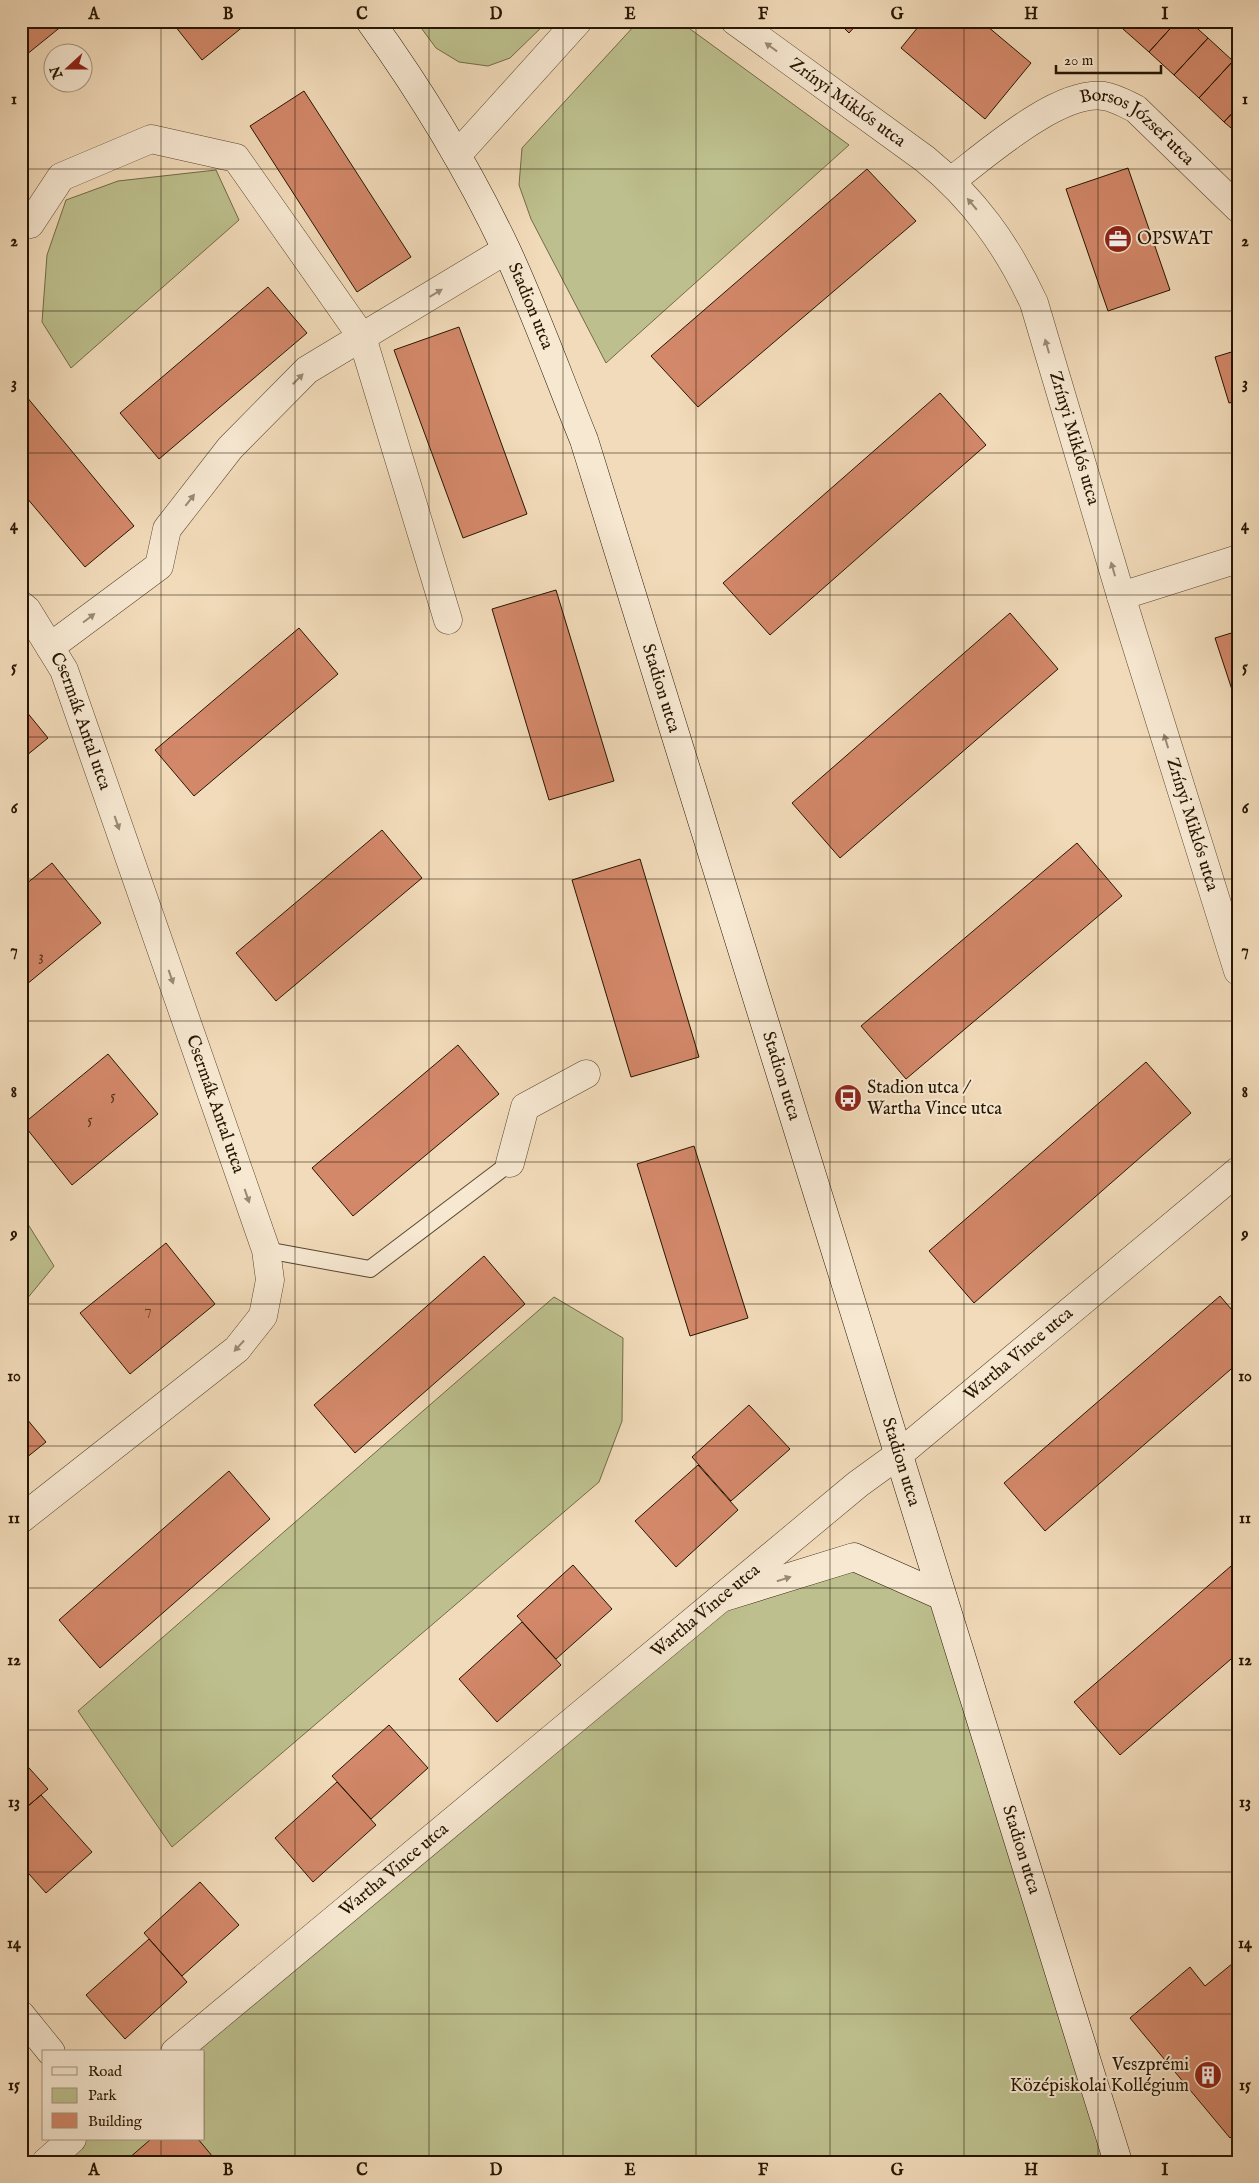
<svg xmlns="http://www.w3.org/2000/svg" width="1259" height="2183" viewBox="0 0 1259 2183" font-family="'IM FELL English',serif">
  <rect width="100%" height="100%" fill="#f2dbba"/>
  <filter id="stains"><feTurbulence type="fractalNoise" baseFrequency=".004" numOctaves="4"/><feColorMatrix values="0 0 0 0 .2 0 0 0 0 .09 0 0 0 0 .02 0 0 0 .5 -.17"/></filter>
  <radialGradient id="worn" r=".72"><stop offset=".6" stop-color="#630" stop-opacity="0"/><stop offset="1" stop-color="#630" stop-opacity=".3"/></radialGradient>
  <path fill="#bdc08e" stroke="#726b47" d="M416,21h132l-38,37 -22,8 -29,-4 -23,-14z
    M651,21h22l13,5 163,119 -243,218 -75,-144 -12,-34 3,-37 113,-123z
    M216,170l23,50 -168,148 -29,-46 5,-67 19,-55 52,-19z
    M21,1213l33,53 -33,40z
    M554,1297l69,41 -1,83 -23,61 -427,365 -94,-136z
    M854,1557l88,39 176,566h-1071l25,-23h132v-87h-29l546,-454z"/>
  <path fill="#d3886a" stroke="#271600" d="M21,21h47l-47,38z
    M171,21h79l-48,39z
    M837,21h23l-11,12z
    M923,21h58l50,42 -46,56 -84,-71z
    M1115,21h16l-8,8z
    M1131,21h46l-28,31 -26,-23z
    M1177,21h12l19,17 -34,37 -25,-23z
    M1208,38l25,23 -34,37 -25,-23z
    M1233,61l5,5v41l-14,15 -25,-24z
    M304,91l107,166 -54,35 -107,-166z
    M1238,107v27l-14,-12z
    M1128,168l42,122 -62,21 -42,-122z
    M867,169l49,52 -218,186 -47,-51z
    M268,287l39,46 -148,126 -39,-46z
    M459,327l68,187 -64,24 -69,-188z
    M1238,350v51l-9,2 -14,-46z
    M21,390l113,136 -49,41 -64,-76z
    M940,393l46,52 -216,190 -47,-52z
    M556,590l58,191 -65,19 -57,-191z
    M1010,613l48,56 -218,189 -48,-55z
    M299,628l39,46 -144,122 -39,-46z
    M1238,631v77l-23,-70z
    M21,705l27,33 -27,22z
    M382,830l40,48 -146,123 -40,-48z
    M1077,843l45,53 -216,183 -45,-53z
    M640,859l59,198 -68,20 -59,-197z
    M52,863l49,60 -80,66v-101z
    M458,1045l41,49 -146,122 -41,-48z
    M108,1054l50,60 -86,71 -49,-61z
    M1146,1062l45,51 -217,190 -45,-52z
    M694,1146l54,172 -58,18 -53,-172z
    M166,1243l49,61 -85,70 -50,-61z
    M484,1256l41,48 -170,149 -41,-48z
    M1220,1296l18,21v46l-193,168 -41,-48z
    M749,1405l41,44 -59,52 -39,-44z
    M21,1412l25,30 -25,20z
    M698,1465l40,45 -62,57 -41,-46z
    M229,1471l41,48 -170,149 -41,-48z
    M1238,1560v93l-118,102 -46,-53z
    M573,1565l39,44 -56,50 -39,-43z
    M522,1622l39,43 -64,57 -38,-43z
    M389,1725l39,43 -57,51 -39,-43z
    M21,1759l27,30 -27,23z
    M337,1782l39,43 -63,57 -38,-44z
    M41,1795l51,57 -46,41 -25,-28v-53z
    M200,1882l39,43 -57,51 -38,-43z
    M149,1939l38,43 -62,57 -39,-44z
    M1238,1959v172l-8,7 -100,-120 60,-51 15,19z
    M151,2139h47l15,18 -7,5h-76l-2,-3z"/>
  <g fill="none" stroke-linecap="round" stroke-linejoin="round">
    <g stroke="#5a472e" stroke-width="18">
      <path id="lane" d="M266,1250l104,19 140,-106"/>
    </g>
    <g stroke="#5a472e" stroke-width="29">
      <g id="street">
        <path id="s1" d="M735,21l190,138c49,40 82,86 109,144l87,293 117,375"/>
        <path d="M457,155l121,-134"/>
        <path id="s2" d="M951,181c36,-27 107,-91 153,-85 12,2 22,8 32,13l102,99"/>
        <path d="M30,224l31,-47 90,-38 85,19 126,179 86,283"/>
        <path d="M1121,596l117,-37"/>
        <path id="s3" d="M21,605l6,5 37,60 202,580 4,30 -7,36 -26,33 -216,170"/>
        <path d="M50,647l109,-81 8,-37 63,-81 77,-78 199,-120"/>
        <path d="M510,1163l15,-56 61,-33"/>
        <path d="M21,2015l30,37"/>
        <path id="s4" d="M175,2052l683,-568 40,-29 340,-284"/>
        <path d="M46,2162l26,-23"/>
      </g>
    </g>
    <g stroke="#271600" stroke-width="29">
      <g id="secondary">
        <path id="s5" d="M370,21c52,72 98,148 136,228 29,62 52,127 78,191l534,1722"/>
        <path d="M721,1598l133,-41 88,39"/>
      </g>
    </g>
    <use href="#lane" stroke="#f7e8d2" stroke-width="16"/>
    <use href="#street" stroke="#f7e8d2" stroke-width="28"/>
    <use href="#secondary" stroke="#f7e8d2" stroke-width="28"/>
  </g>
  <defs><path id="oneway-solid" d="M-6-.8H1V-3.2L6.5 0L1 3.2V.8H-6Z" transform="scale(1.25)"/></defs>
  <g fill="#998a74">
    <use href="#oneway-solid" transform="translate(771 47) rotate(-144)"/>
    <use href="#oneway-solid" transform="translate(972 204) rotate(-130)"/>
    <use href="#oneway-solid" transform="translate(436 293) rotate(-31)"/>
    <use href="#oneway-solid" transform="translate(1047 346) rotate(-106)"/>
    <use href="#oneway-solid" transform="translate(298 379) rotate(-45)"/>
    <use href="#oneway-solid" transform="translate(190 500) rotate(-52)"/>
    <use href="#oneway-solid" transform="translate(1113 569) rotate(-106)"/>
    <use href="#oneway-solid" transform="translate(89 618) rotate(-37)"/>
    <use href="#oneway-solid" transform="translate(1166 741) rotate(-107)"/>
    <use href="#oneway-solid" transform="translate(117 823) rotate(71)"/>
    <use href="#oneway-solid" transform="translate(171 977) rotate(71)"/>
    <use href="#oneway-solid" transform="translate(247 1196) rotate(71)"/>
    <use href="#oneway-solid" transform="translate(239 1346) rotate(133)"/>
    <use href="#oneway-solid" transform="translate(784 1579) rotate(-17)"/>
  </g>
  <path fill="none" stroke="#271600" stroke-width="1" stroke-opacity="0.55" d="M161,21v2031M295,21v2141M429,21v2141M563,21v2141M696,21v2141M830,21v2141M964,21v2141M1098,21v2141M21,169h1217M21,311h1217M21,453h1217M21,595h1217M21,737h1217M21,879h1217M21,1021h1217M21,1162h1217M21,1304h1217M21,1446h1217M21,1588h1217M21,1730h1217M21,1872h1217M21,2014h1217M161,2139v23"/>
  <defs>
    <g id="office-disc" transform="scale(1.4375)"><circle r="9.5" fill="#8f2418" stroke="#f7e8d2"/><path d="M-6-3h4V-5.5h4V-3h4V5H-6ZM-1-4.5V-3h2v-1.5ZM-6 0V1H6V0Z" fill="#fff"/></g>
    <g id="bus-disc" transform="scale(1.4375)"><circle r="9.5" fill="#8f2418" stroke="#f7e8d2"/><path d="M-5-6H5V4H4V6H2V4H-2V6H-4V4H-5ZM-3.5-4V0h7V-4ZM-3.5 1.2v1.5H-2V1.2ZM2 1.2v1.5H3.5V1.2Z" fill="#fff"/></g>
    <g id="building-disc" transform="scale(1.4375)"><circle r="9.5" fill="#8f2418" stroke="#f7e8d2"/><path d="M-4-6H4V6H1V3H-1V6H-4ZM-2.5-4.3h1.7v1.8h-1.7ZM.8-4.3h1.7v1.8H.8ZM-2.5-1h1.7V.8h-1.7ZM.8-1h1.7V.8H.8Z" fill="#fff"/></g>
  </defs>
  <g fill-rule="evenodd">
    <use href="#office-disc" x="1118" y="239"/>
    <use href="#bus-disc" x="848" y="1098"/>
    <use href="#building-disc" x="1208" y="2075"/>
  </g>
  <g text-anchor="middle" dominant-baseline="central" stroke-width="4" stroke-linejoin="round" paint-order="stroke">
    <g font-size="15" fill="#52321a">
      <text x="41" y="956">3</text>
      <text x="113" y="1095">5</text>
      <text x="90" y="1119">5</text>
      <text x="148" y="1309">7</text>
    </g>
    <g font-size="18" fill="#271600" stroke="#f7e8d2">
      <text stroke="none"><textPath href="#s1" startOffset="139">Zrínyi Miklós utca</textPath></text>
      <text stroke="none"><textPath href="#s2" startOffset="222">Borsos József utca</textPath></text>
      <text stroke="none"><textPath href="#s5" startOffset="328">Stadion utca</textPath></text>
      <text stroke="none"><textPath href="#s1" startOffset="558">Zrínyi Miklós utca</textPath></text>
      <text stroke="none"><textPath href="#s5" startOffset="732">Stadion utca</textPath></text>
      <text stroke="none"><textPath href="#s3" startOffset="132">Csermák Antal utca</textPath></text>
      <text stroke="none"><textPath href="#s1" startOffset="962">Zrínyi Miklós utca</textPath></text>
      <text stroke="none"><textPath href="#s5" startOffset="1138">Stadion utca</textPath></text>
      <text stroke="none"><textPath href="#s3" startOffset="538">Csermák Antal utca</textPath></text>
      <text stroke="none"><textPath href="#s4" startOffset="1095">Wartha Vince utca</textPath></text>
      <text stroke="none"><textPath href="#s5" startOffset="1542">Stadion utca</textPath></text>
      <text stroke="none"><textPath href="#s4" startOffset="690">Wartha Vince utca</textPath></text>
      <text stroke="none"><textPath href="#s5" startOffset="1948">Stadion utca</textPath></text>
      <text stroke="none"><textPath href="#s4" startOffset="285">Wartha Vince utca</textPath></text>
    </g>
    <g font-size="18" fill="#271600" stroke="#f7e8d2" text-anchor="start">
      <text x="1137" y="239">OPSWAT</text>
      <text x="867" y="1088">Stadion utca /<tspan x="867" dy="21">Wartha Vince utca</tspan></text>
      <text x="1189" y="2065" text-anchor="end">Veszprémi<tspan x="1189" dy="21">Középiskolai Kollégium</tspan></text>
    </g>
  </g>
  <rect width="1259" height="2183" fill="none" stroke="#f2dbba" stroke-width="55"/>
  <rect x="42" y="2050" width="162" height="90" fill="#f7e8d2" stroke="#a4947e"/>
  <rect x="52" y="2067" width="25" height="8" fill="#f7e8d2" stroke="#a4947e"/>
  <text x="88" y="2076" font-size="15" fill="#271600">Road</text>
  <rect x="52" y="2088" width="25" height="15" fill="#bdc08e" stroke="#a4947e"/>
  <text x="88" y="2100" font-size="15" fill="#271600">Park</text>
  <rect x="52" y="2113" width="25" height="15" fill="#d3886a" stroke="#a4947e"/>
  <text x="88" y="2126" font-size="15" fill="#271600">Building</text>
  <g transform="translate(68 68) rotate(249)"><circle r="24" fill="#f7e8d2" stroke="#a4947e"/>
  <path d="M0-4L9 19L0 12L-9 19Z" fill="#8f2418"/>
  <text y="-8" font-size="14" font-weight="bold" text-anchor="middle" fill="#271600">N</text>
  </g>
  <path d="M1056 65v8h105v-8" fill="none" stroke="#271600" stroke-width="2.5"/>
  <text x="1064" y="65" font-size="15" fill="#271600" stroke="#f7e8d2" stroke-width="4" paint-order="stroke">20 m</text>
  <rect x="28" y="28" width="1204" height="2128" fill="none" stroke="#271600" stroke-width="2"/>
  <g font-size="16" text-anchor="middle" font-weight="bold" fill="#271600">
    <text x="94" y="19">A</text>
    <text x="228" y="19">B</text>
    <text x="362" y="19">C</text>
    <text x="496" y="19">D</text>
    <text x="630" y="19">E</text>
    <text x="763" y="19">F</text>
    <text x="897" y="19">G</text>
    <text x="1031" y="19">H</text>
    <text x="1165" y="19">I</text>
    <text x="14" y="104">1</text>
    <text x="1245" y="104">1</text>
    <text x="14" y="246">2</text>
    <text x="1245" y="246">2</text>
    <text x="14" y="388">3</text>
    <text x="1245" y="388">3</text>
    <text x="14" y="530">4</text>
    <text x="1245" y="530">4</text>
    <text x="14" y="672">5</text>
    <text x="1245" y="672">5</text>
    <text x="14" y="813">6</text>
    <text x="1245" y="813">6</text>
    <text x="14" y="955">7</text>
    <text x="1245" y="955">7</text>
    <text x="14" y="1097">8</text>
    <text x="1245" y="1097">8</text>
    <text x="14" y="1239">9</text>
    <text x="1245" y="1239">9</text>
    <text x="14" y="1381">10</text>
    <text x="1245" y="1381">10</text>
    <text x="14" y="1523">11</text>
    <text x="1245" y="1523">11</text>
    <text x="14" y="1665">12</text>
    <text x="1245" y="1665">12</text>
    <text x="14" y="1807">13</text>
    <text x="1245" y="1807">13</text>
    <text x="14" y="1948">14</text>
    <text x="1245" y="1948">14</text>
    <text x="14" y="2090">15</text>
    <text x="1245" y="2090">15</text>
    <text x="94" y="2175">A</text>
    <text x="228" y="2175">B</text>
    <text x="362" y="2175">C</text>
    <text x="496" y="2175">D</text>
    <text x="630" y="2175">E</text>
    <text x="763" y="2175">F</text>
    <text x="897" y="2175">G</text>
    <text x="1031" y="2175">H</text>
    <text x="1165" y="2175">I</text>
  </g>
  <rect width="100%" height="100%" filter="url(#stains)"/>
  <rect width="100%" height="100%" fill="url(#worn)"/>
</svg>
